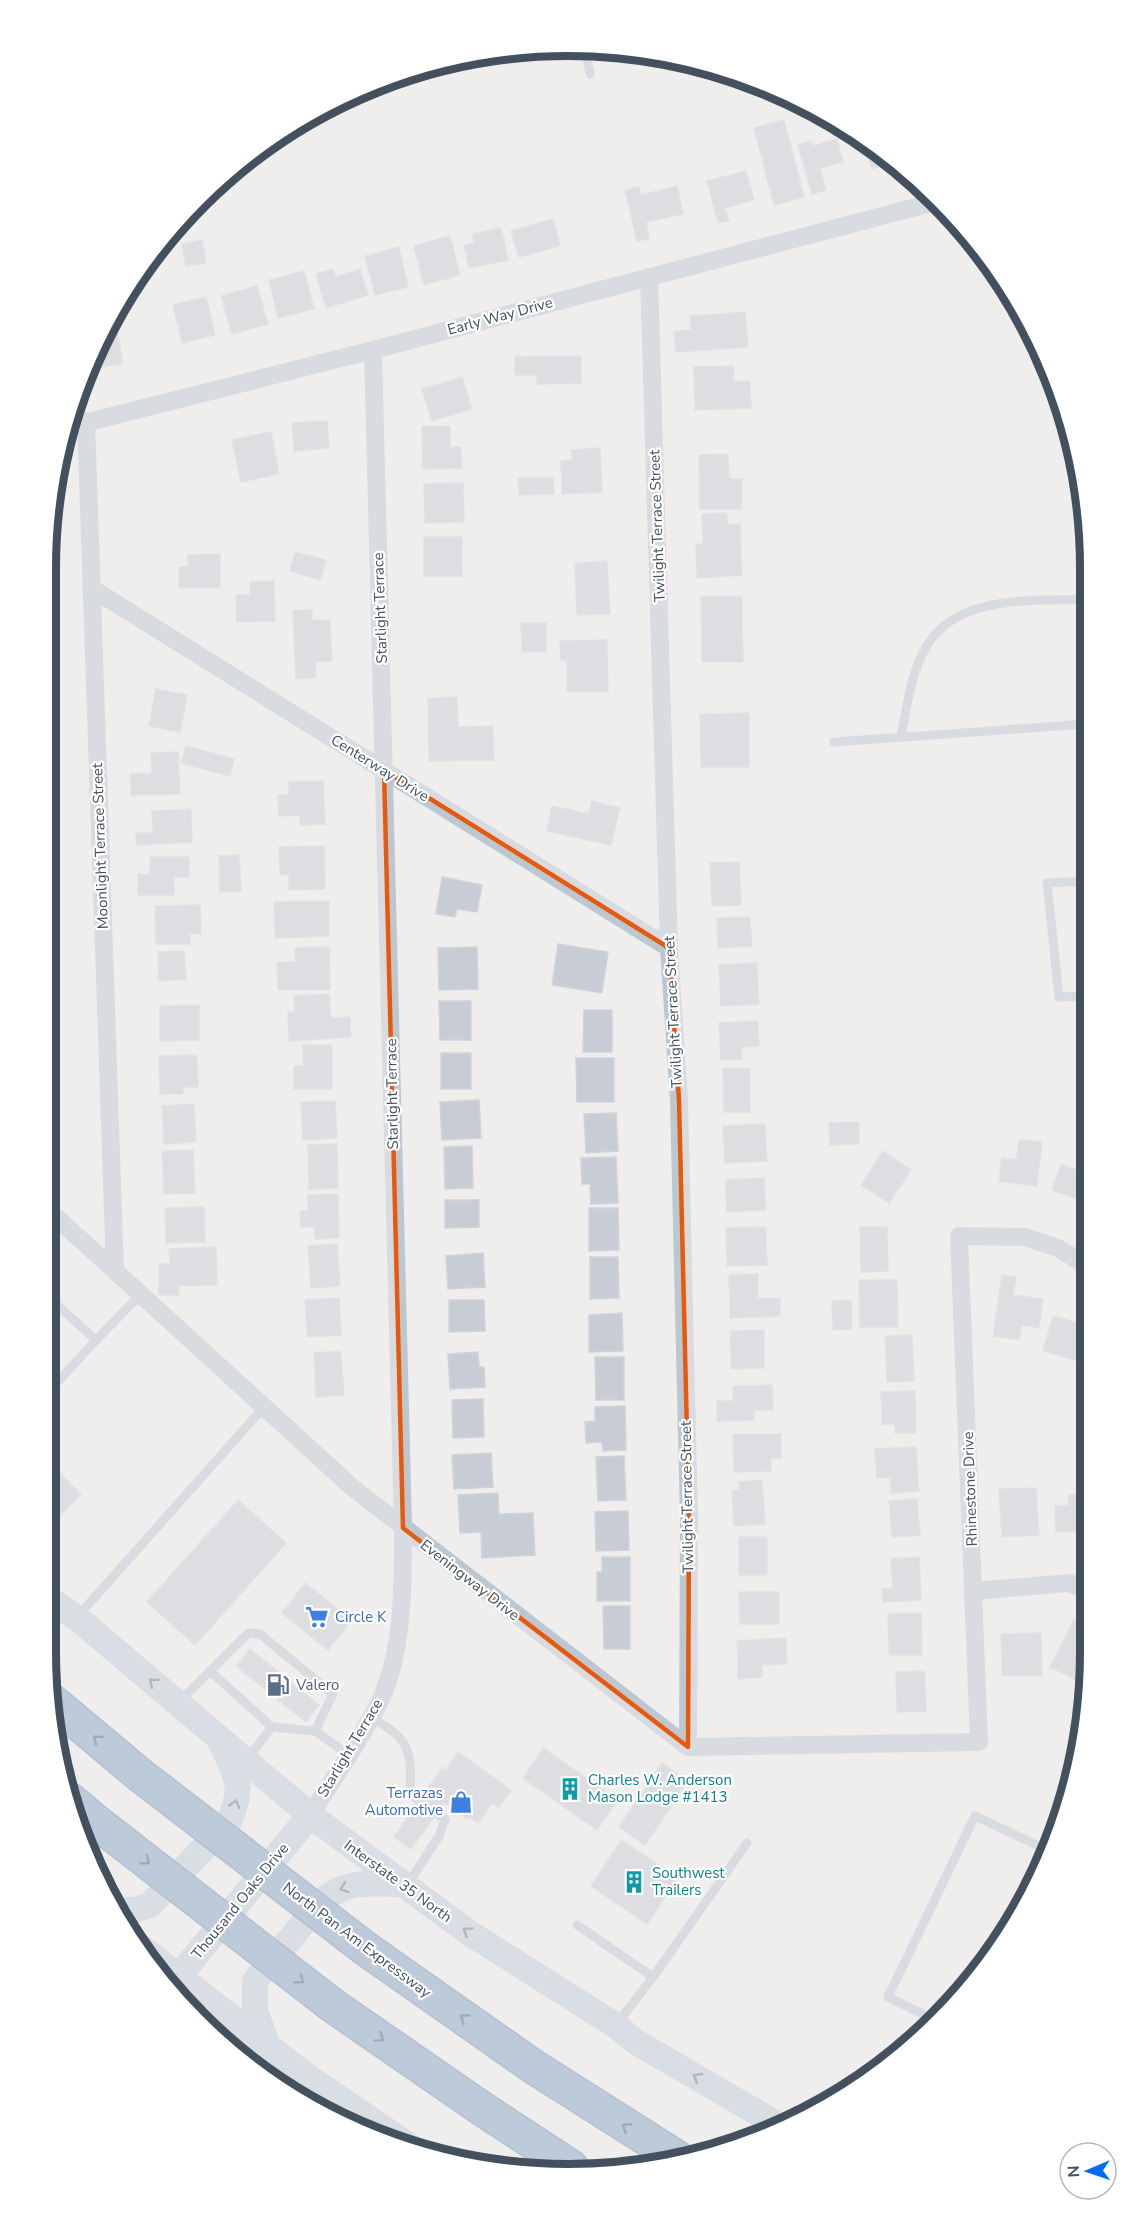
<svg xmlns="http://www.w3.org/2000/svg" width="1136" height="2219" viewBox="0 0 1136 2219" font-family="'Nunito Sans',sans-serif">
  <rect width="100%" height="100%" fill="#f0eded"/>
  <path fill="#c8ccd4" stroke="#d0d3da" stroke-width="1.5" d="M784,120l20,77 -30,8 -20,-77z
    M861,138l26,15 7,8 -22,8z
    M837,139l6,23 -23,6 6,22 -14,4 -14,-49 13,-4 2,5z
    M746,171l8,29 -29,8 4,13 -11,2 -11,-42z
    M677,186l6,28 -37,8 3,17 -12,2 -12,-51 14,-3 2,8z
    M553,219l7,27 -41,11 -8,-26z
    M501,228l7,32 -39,8 -5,-23 10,-2 -2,-9z
    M450,236l10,39 -36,10 -10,-39z
    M202,240l4,23 -20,3 -4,-22z
    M399,247l9,40 -33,8 -10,-39z
    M333,269l3,8 24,-8 8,26 -42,13 -10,-34z
    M304,271l10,38 -36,9 -9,-38z
    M257,286l11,38 -36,10 -11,-38z
    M206,297l9,38 -33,8 -9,-38z
    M745,312l3,35 -72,5 -2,-21 17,-1 -1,-14z
    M116,324l7,40 -36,5 12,-32 7,-11z
    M581,356v27l-44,1v-9h-22v-18z
    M734,366v16l16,-1 1,27 -56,2 -1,-43z
    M462,377l10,32 -40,12 -10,-32z
    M327,421l2,27 -35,3 -2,-28z
    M422,426h28v21h11l1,21 -39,1z
    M271,432l8,42 -38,8 -9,-42z
    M600,448l2,44 -40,2 -1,-33 11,-1 -1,-10z
    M728,454l1,25h13v30h-42l-1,-54z
    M518,478h35l1,16 -35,1z
    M463,483l1,39 -39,1 -1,-39z
    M727,513v11h13l2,51 -45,3 -1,-34h7l-1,-30z
    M424,537h38v39h-38z
    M295,552l31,8 -6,20 -30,-9z
    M220,554v34h-41v-21h9v-12z
    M607,561l3,53 -33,1 -2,-52z
    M274,581l1,40 -38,1 -1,-27h14v-13z
    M742,596l1,66h-41l-1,-65z
    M293,610h19v10h18l2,41 -17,1 1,16 -20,1z
    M521,623h25v29h-24z
    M607,640l1,52h-41v-32h-6l-1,-19z
    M156,689l31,6 -7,37 -31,-6z
    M457,697l1,30 35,-1 1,34 -65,1 -1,-63z
    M749,713v54h-48l-1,-53z
    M186,746l48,13 -4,17 -49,-13z
    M178,752l2,42 -49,1 -1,-21 22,-1 -1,-20z
    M323,781l2,43 -25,1v-10l-21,1 -1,-21h11v-13z
    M592,801l28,7 -9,37 -64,-14 5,-25 37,8z
    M191,809l1,33 -55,3 -1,-12h17l-1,-22z
    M324,846l1,43 -36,1v-16l-9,1 -1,-28z
    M239,855l2,36 -21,1 -1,-36z
    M150,857h39v20h-15v18h-36v-21h12z
    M739,862l2,43 -29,1 -2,-43z
    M442,877l40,8 -5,27 -20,-3 -2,8 -19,-3z
    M329,901v35l-54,2 -1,-36z
    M200,905l1,29h-11v10h-34l-1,-38z
    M750,917l2,29 -34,2 -1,-30z
    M46,937l2,44h-2z
    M558,944l50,8 -6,41 -50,-8z
    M329,947l1,43h-52l-1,-28h18v-14z
    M477,947l1,42 -39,1 -1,-42z
    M184,951l2,28 -27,2 -1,-29z
    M757,963l2,41 -38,2 -2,-41z
    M46,993h4l1,37h-5z
    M329,994l2,24 19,-1 1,20 -62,4 -1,-29h7l-1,-16z
    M439,1001h32v39h-31z
    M199,1005v35l-39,1v-35z
    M584,1010h28v42h-29z
    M758,1021l1,25 -18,1 1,12 -21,1 -2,-37z
    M46,1036h5l1,43h-6z
    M303,1045h29v44h-38v-23h9z
    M441,1053h30v36h-30z
    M197,1055l1,32h-15v7h-23l-1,-38z
    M576,1058h38v44h-37z
    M750,1068v44h-26l-1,-43z
    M46,1090h7l2,40h-9z
    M479,1100l2,38 -39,2 -2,-38z
    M335,1101l2,37 -34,2 -2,-38z
    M194,1104l2,38 -32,2 -2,-38z
    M616,1113l2,38 -32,2 -2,-39z
    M859,1122v22l-29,1 -1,-22z
    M765,1124l2,37 -42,2 -2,-37z
    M1019,1140l23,2 -5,44 -38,-5 3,-23 14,2z
    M337,1144l1,44 -29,1 -1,-44z
    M472,1146l1,42 -28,1 -1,-42z
    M193,1150l2,43 -31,1 -2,-43z
    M883,1151l28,19 -22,33 -28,-18z
    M616,1157l2,46 -27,1 -1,-20h-8l-1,-26z
    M1061,1164l27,10 1,29 -37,-13z
    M764,1178l2,32 -39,2 -2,-32z
    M338,1194l1,44 -24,1v-12h-14l-1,-16h8v-16z
    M445,1200h34v27l-34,1z
    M204,1207l1,35 -39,1 -1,-35z
    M589,1208h29l1,42 -30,1z
    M766,1227l1,38 -40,1 -1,-38z
    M860,1227h27l1,44 -27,1z
    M337,1244l3,42 -29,2 -3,-42z
    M216,1247l1,38 -39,1 1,9h-20v-31h11l-1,-15z
    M483,1253l2,34 -37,2 -2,-33z
    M590,1257h28l1,41 -29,1z
    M758,1274v24h22v18l-50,2 -1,-43z
    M1002,1275l14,2 -3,18 30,4 -4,29 -17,-3 -3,15 -26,-4z
    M859,1280h38l1,47h-38z
    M339,1298l2,37 -34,2 -2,-37z
    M449,1300h35l1,31 -36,1z
    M851,1300l1,29 -19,1 -1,-29z
    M622,1313l1,38 -34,1v-37z
    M1053,1316l36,10v22l-4,15 -42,-12z
    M764,1330v38l-33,1 -1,-38z
    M912,1335l2,46 -27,1 -2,-46z
    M45,1348l15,14 -15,15z
    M341,1351l3,44 -28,2 -2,-44z
    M478,1352l1,15h5l1,20 -35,2 -2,-35z
    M595,1357h29v43h-28z
    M772,1385l1,25h-19v10l-37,1v-20h16v-15z
    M915,1391l1,42h-21v-9h-13l-1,-32z
    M483,1399l1,38 -31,1 -1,-38z
    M625,1406l1,44 -23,1 -1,-9 -16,1 -1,-21 10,-1v-14z
    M733,1434h48v24l-10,1v12l-37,1z
    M916,1447l3,44 -28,2 -1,-15h-13l-2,-29z
    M491,1453l2,34 -39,2 -2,-34z
    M624,1456l2,44 -28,1 -2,-44z
    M49,1462l32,32 -36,36v-64z
    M762,1480l3,44 -31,2 -2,-35 7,-1v-8z
    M1036,1488l3,47 -37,2 -3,-48z
    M498,1493l1,21 34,-1 2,42 -53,3 -1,-26 -21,1 -2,-38z
    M1089,1493v37l-33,2 -1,-26 14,-1 -1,-10z
    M917,1499l3,36 -28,2 -3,-36z
    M238,1500l48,43 -91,102 -48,-43z
    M628,1511l1,39 -33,1 -1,-39z
    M739,1537h28v38h-28z
    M602,1557h28v44h-33v-29h5z
    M919,1557l2,43 -38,2 -1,-13h11l-2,-30z
    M305,1583l47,37 -24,30 -46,-37z
    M739,1592h40v32h-39z
    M603,1606h27v43h-26z
    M921,1613l1,42h-33l-1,-41z
    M1074,1619l15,8 -4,8 5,3v41l-4,-2 -4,6 -32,-16z
    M1041,1633l1,42 -40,1 -1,-42z
    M786,1638l1,26 -25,1v12l-24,2 -1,-38z
    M250,1649l69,56 -13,17 -70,-56z
    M925,1671l1,40 -29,1 -1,-40z
    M1084,1692l4,2 -4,26 -12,-7z
    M543,1748l75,52 -21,30 -74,-52z
    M458,1752l53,38 -12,18 -7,-5 -14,20 -10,-7 -1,3 -23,-16 -33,46 -17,-12 48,-69 3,3z
    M662,1763l26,18 -43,64 -26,-18z
    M621,1840l57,38 -31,46 -56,-38z"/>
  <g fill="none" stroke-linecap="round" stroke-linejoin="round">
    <g stroke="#6a8aae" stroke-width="36">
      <path id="highway" d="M53,1702l87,73
        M70,1800l30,25
        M366,1949l168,118 142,90
        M332,2005l149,103 90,59"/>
    </g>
    <path stroke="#bbc8d1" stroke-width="9" d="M585,47l5,27
      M901,737c6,-29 9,-61 24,-88 30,-56 108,-47 162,-50
      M834,742l253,-18
      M1088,881l-41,2 12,114 29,-1
      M48,1297l48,43
      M45,1396l51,-56 44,-45
      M78,1616l186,-209
      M210,1671l62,56
      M179,1702l62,-62 8,-7 11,1 73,60 -18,37 34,24
      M370,1717c9,6 20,11 28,19 15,14 13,39 12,58l9,7
      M247,1759l25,-32 43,4
      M408,1884l31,-48 6,-17 -8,-5
      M577,1925l76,52
      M937,2021l-49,-24 87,-181 74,35
      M617,2024l39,-51 91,-130
      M229,2040l11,-14
      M293,2094l12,-17"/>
    <path stroke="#bbc8d1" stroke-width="18" d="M649,277l20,671 10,152 10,417 -1,230
      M86,421l29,850
      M65,428l308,-78 562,-148
      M91,588l578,360
      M45,1207l308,281 335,259 291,-5 -20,-506 66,1 33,11 31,19
      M974,1591l95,-8 21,8
      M310,1815c24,-37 50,-74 70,-114 24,-51 23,-118 23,-173l-30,-1178"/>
    <path stroke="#bdcad9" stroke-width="26" d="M45,1596l32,22 233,197 158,117 147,93 21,17 144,84
      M121,1910h14l15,-5 79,-84c16,-35 8,-44 -8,-78
      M141,1947l170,132 100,68
      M171,1986l139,-171
      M267,2044l-12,-33v-30l67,-80c25,-21 48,-18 79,-17"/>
    <use href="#highway" stroke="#7e9fc2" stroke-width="33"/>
    <g stroke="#6a8aae" stroke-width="36" stroke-linecap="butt">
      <path id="highway-bridge" d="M140,1775l226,174
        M100,1825l232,180"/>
    </g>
    <use href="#highway-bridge" stroke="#7e9fc2" stroke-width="33"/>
  </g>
  <defs><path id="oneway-chevron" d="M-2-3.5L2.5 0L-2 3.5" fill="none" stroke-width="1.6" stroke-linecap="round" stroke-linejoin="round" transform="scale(1.5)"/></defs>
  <g stroke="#687582">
    <use href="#oneway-chevron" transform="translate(153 1682) rotate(-140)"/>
    <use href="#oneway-chevron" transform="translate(235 1804) rotate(-75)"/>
    <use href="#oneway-chevron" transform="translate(344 1888) rotate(162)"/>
    <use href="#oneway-chevron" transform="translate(467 1931) rotate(-146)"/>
    <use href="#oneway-chevron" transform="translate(697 2077) rotate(-150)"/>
  </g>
  <g stroke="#495867">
    <use href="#oneway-chevron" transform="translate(97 1739) rotate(-140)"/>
    <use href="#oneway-chevron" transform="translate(146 1861) rotate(38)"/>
    <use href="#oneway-chevron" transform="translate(300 1980) rotate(37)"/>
    <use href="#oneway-chevron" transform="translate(464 2018) rotate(-145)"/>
    <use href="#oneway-chevron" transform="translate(380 2038) rotate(35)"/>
    <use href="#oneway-chevron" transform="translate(626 2127) rotate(-147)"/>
  </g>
  <path d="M0 0H1136V2219H0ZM384,770l285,178 10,152 10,417 -1,230 -285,-219z" fill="#f0eded" fill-opacity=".55" fill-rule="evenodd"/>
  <path fill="none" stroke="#e8590c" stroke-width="4.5" stroke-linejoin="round" d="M384,770l285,178 10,152 10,417 -1,230 -285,-219z"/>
  <defs>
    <g id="supermarket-bare" transform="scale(1.8)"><path d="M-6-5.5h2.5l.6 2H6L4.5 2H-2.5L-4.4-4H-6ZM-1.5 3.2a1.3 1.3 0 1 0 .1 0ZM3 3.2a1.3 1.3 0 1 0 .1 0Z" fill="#3f7fe0" stroke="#fff" stroke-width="2.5" paint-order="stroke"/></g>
    <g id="fuel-bare" transform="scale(1.8)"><path d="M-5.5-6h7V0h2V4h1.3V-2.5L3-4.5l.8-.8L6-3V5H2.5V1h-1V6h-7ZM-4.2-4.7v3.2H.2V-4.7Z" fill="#5c6f8a" stroke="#fff" stroke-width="2.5" paint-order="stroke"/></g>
    <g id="building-bare" transform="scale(1.8)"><path d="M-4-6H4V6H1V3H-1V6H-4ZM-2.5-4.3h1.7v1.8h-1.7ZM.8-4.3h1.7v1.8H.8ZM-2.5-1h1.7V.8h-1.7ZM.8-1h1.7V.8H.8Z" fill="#0f9aa8" stroke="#fff" stroke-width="2.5" paint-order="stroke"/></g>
    <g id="shop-bare" transform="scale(1.8)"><path d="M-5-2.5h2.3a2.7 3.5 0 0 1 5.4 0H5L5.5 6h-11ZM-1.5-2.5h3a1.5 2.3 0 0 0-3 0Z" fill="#3f7fe0" stroke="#fff" stroke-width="2.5" paint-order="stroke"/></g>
  </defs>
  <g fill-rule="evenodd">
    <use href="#supermarket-bare" x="317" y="1617"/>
    <use href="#fuel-bare" x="278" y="1685"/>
    <use href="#building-bare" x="570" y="1789"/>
    <use href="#shop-bare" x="461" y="1802"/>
    <use href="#building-bare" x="634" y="1882"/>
  </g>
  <g text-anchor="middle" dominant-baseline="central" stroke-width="4.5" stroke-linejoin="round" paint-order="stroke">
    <g font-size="15" fill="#43505d" stroke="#fff">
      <text transform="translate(500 316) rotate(-15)">Early Way Drive</text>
      <text transform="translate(657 526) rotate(-92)">Twilight Terrace Street</text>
      <text transform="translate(380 608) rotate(-92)">Starlight Terrace</text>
      <text transform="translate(380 768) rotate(32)">Centerway Drive</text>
      <text transform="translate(100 846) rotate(-92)">Moonlight Terrace Street</text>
      <text transform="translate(673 1012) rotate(-93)">Twilight Terrace Street</text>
      <text transform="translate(392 1094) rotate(-91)">Starlight Terrace</text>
      <text transform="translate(970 1489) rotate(-92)">Rhinestone Drive</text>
      <text transform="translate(687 1497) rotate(-91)">Twilight Terrace Street</text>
      <text transform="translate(470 1580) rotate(38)">Eveningway Drive</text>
      <text transform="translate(350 1748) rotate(-59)">Starlight Terrace</text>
      <text transform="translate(398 1881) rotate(36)">Interstate 35 North</text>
      <text transform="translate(240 1901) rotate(-51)">Thousand Oaks Drive</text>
      <text transform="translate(357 1940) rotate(37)">North Pan Am Expressway</text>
    </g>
    <g font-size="15" fill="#366cbe" stroke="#fff" text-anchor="start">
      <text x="335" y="1617">Circle K</text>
      <text x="443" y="1793" text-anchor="end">Terrazas<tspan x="443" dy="17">Automotive</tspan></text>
    </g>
    <g font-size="15" fill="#4e5e75" stroke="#fff" text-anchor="start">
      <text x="296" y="1685">Valero</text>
    </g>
    <g font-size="15" fill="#0d838f" stroke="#fff" text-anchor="start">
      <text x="588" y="1780">Charles W. Anderson<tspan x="588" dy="17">Mason Lodge #1413</tspan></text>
      <text x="652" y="1873">Southwest<tspan x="652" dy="17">Trailers</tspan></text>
    </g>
  </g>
  <path d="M0 0H1136V2219H0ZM568 56H568A512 512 0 0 1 1080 568V1652A512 512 0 0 1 568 2164H568A512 512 0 0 1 56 1652V568A512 512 0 0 1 568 56Z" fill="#fff" fill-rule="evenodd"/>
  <path fill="none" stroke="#43505d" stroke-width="8" d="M568 56H568A512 512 0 0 1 1080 568V1652A512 512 0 0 1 568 2164H568A512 512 0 0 1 56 1652V568A512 512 0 0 1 568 56Z"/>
  <g transform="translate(1088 2171) rotate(268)"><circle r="28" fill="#ffffff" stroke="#b4b9be" stroke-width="1.5"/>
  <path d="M0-4.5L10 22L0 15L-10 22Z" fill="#046bf3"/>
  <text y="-9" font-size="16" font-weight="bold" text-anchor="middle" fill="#43505d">N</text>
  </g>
</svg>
